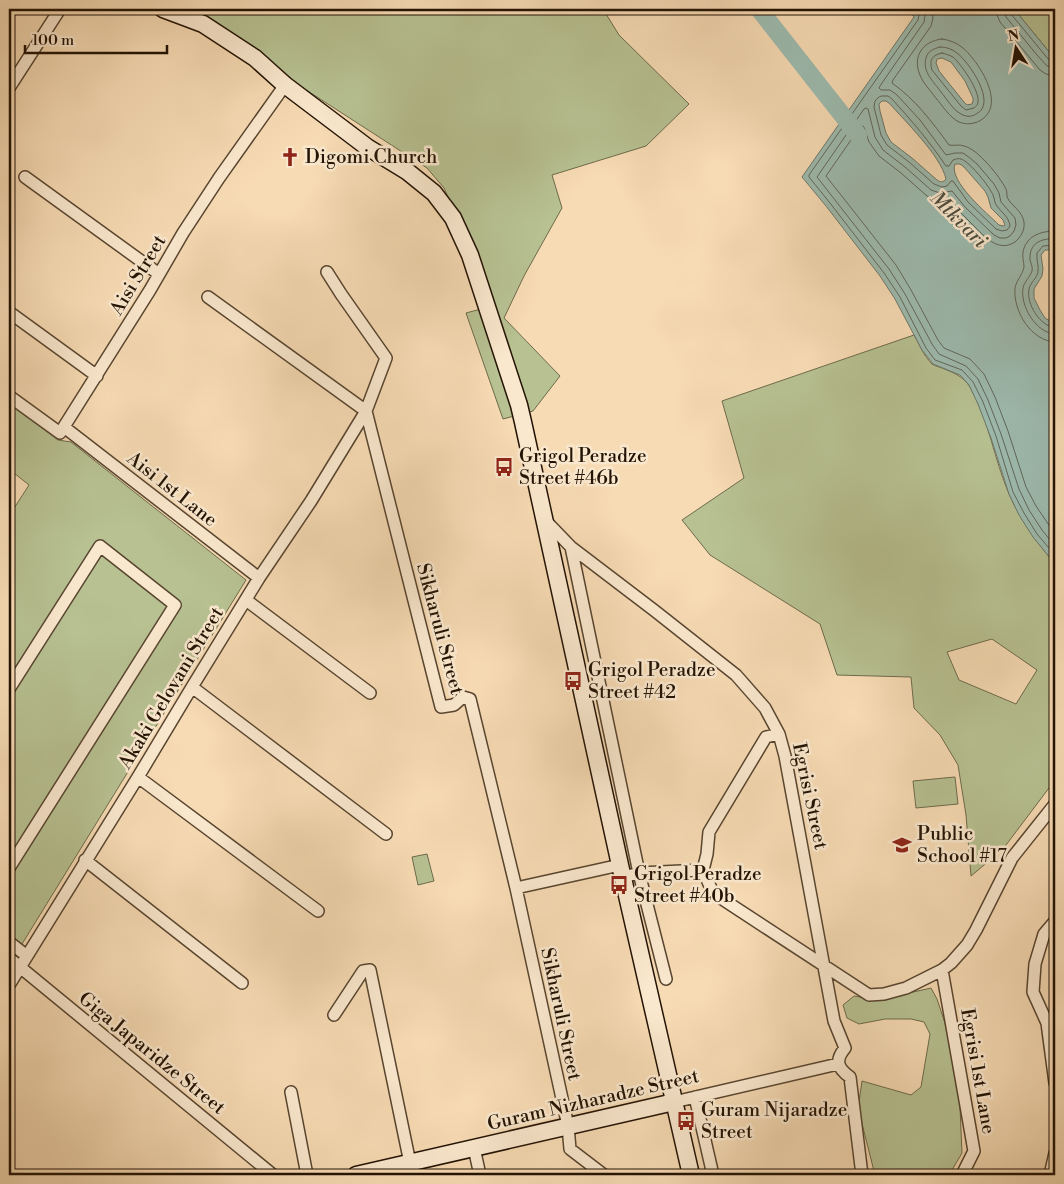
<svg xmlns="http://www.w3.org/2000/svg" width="1064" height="1184" viewBox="0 0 1064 1184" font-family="'Libre Bodoni',serif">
  <rect width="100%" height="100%" fill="#f7dbb4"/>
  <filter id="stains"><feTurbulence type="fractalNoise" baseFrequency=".004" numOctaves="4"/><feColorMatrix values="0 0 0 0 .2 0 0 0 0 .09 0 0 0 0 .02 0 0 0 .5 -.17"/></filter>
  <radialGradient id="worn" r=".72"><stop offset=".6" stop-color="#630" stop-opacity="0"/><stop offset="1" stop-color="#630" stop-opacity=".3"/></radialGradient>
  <path fill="#b7c192" stroke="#6d6a4b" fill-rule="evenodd" d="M189,9h414l16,26 70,69 -43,42 -94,29 10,33 -38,68 -20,42 56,58 -27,35 -30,8 -37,-106 26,-7 -10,-31 -38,-87 -17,-20 -127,-82 -35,-29 -50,-36z
    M1014,9h41v50z
    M914,335c5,9 10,21 18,29 3,2 7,3 10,4 12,5 21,8 28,19 19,33 24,72 39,107 11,26 28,48 46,70v216l-52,69 -32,27 -5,-61 -8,-50 -18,-30 -26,-27 -3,-31 -74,-2 -17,-51 -110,-69 -28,-35 62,-42 -22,-77zM992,639l45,31 -21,34 -57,-24 -12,-28z
    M9,402l49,38 13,2 175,138 -232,377 -5,-4v-437l20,-31 -20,-16z
    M955,777l3,27 -42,4 -3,-27z
    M427,854l7,27 -16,4 -6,-28z
    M931,988l6,11 21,63 4,91 -13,22h-74l-17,-67 4,-27 49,14 10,-8 9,-53 -6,-12 -13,-3h-26l-26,5 -12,-6 -4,-13 11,-9 24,4z"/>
  <path fill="#9dbbaf" stroke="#6c786b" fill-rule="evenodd" d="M909,9h105l41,50v192l-2,-1h-8l-4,5 2,14 -1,7 -8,13v9l6,12 5,8 10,6v240l-22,-27 -14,-22 -10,-21 -18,-56 -13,-34 -9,-19 -9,-10 -27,-11 -11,-14 -27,-51 -15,-23 -54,-70 -24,-29 112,-160zM942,58l9,4 14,19 8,17v3l-1,3 -5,1 -3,-3 -25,-31 -3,-8 1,-4zM882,101h4l3,2c16,18 52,53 57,76 -3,4 -6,3 -9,1l-25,-22 -21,-16 -5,-9 -6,-22 -1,-7zM955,164h5l4,3 21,24 3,6 3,11 12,12 2,5 -1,1 -5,-1c-11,-11 -51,-44 -44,-61z"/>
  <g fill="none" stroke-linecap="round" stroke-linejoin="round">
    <path stroke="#60675a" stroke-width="1" d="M915,9l4,6 -1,5 -109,155v2l21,26 54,70 16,24 26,51 9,12 27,10 11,12 10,20 13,34 17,56 11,21 13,21 18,21
      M922,9l3,6 -1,7 -44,64 -1,2 2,2h9l7,5 23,25 26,35 9,-2h8l7,5 7,6 17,20 5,9 2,9 14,16 1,7 -2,6 -4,5 -4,2h-6l-6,-3 -29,-28 -13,-16 -12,2 -9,-3 -26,-23 -22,-17 -8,-13 -7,-28 -2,-1 -2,1 -47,68 72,92 16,25 27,50 7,10 27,12 12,13 10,21 13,34 18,55 10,21 13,20 13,16
      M931,9l2,9 -2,8 -38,54 -1,3c23,16 41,40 57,62 5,1 10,-1 15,1 14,3 36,31 42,43 1,3 1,5 1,8 4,9 15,13 17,25 1,8 -3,15 -9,20 -17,11 -31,-6 -42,-17 -8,-8 -16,-16 -24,-25l-11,1 -11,-5 -26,-23 -22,-17 -10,-14 -5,-15 -1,-1 -3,1 -34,49 70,89 15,25 27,50 6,8 26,11 14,15 11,23 13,34 18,56 10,19 19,28
      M996,9l1,6 3,7 40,48 6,4 9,2
      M1004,9l2,8 31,38 10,11 8,2
      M1010,9l1,5 38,46 6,2
      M942,39c8,1 15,4 21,9 15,13 44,56 18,72 -6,4 -15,5 -22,2 -10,-5 -17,-17 -24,-25 -5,-7 -12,-14 -15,-22 -8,-19 3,-34 22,-36z
      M940,47c6,0 12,2 17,6 12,9 41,51 19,61 -4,3 -10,3 -15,0 -8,-4 -14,-15 -20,-22 -7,-10 -19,-20 -15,-34 2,-7 7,-9 14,-11z
      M942,53c4,1 7,2 11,4 8,7 27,34 25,45 0,3 -2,4 -4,6l-8,2 -5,-4 -29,-36c-3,-10 0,-15 10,-17z
      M882,96h6l4,3c20,22 37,42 54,67h3l4,-6c3,-1 6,-2 8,-1 8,2 29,28 32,36 2,4 1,8 4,11 5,7 12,11 13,20l-3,4 -5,1 -6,-2 -28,-27 -15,-21h-2l-4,5 -5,1 -8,-3 -25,-22 -22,-17 -6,-10 -7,-28 1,-6 4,-4z
      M1055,231c-14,0 -29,5 -32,21 -1,5 1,10 1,15 -1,7 -8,14 -9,21 -2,23 16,53 40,54
      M1055,239c-14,-1 -26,4 -25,21 1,3 3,8 2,11 -2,6 -8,11 -9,17 -3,18 13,45 32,46
      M1055,245l-12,1 -6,7c-1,6 2,13 1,19 -1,6 -8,11 -9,17 -3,15 11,37 26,39"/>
    <path stroke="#9dbbaf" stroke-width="18" d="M759,9l99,126"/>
    <g stroke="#584530" stroke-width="14">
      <path id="street" d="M9,88l51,-79
        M25,177l134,97
        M208,297l158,114 75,296 13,-2 9,-8 7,2 46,189 52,238 2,23 34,26
        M9,312l88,64
        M9,396l51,37 90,-143 33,-57 36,-55 66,-93
        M64,427l195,151
        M544,519l27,28 84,64 81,64 29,33 14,26 6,22 49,265 11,27c-10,12 -8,20 5,29l12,98
        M571,547l68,326 27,106
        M246,600l124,93
        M192,687l194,147
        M9,689l91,-143 75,59 -166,263
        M138,777l180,134
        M85,860l157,123
        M703,870l4,-16 2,-22 57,-95 13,-3
        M623,877l16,-4 64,-3 10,23 156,102 15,-1 22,-6 36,-18 9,-7 16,-18 9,-15 36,-72 43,-54
        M516,888l104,-23
        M1055,921l-11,13 -9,30 -2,28 14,31 8,60
        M9,942l18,14
        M9,958l264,217
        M942,970l32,181 -12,24
        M9,985l129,-208 54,-90 67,-109 52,-77 55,-90 20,-53 -45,-64 -14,-22
        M334,1015l29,-44 7,-1 40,193
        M291,1092l16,83
        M695,1097l18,78
        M674,1102l164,-38
        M474,1148l6,27
        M1050,1175l5,-22"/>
    </g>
    <g stroke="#231304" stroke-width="19">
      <path id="secondary" d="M163,9l40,15 52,34 30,27 82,62 41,25 26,21 19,25 17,37 49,150 4,17 97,443 71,310
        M356,1175l318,-73"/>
    </g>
    <use href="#street" stroke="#fae8ce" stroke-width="11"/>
    <use href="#secondary" stroke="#fae8ce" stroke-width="16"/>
  </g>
  <defs>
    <g id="church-bare" transform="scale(1.5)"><path d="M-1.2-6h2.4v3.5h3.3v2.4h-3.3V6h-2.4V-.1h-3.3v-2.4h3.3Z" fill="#8f2418" stroke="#fae8ce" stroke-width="2.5" paint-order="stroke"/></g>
    <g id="bus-bare" transform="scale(1.5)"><path d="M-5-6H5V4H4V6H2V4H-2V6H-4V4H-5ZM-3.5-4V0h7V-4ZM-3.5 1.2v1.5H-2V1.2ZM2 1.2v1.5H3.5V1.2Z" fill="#8f2418" stroke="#fae8ce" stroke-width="2.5" paint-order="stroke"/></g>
    <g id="school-bare" transform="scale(1.5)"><path d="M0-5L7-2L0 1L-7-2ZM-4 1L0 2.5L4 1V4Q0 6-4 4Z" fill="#8f2418" stroke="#fae8ce" stroke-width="2.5" paint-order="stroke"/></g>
  </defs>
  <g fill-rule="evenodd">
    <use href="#church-bare" x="290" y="157"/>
    <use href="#bus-bare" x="504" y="467"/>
    <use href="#bus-bare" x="573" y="681"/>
    <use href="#school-bare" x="902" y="845"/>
    <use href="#bus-bare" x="619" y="885"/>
    <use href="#bus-bare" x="686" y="1121"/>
  </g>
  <g text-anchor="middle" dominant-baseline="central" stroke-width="5" stroke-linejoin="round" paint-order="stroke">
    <g font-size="19" fill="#231304" stroke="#fae8ce" text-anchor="start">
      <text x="305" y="157">Digomi Church</text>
      <text x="519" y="456">Grigol Peradze<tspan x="519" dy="22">Street #46b</tspan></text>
      <text x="588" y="670">Grigol Peradze<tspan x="588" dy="22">Street #42</tspan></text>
      <text x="917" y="834">Public<tspan x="917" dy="22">School #17</tspan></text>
      <text x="634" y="874">Grigol Peradze<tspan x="634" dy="22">Street #40b</tspan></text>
      <text x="701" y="1110">Guram Nijaradze<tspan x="701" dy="22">Street</tspan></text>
    </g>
    <g font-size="19" fill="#231304" stroke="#fae8ce">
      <text transform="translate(138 275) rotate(-59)">Aisi Street</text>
      <text transform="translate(172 489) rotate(38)">Aisi 1st Lane</text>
      <text transform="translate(440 629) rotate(75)">Sikharuli Street</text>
      <text transform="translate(171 688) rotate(-59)">Akaki Gelovani Street</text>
      <text transform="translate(810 796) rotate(78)">Egrisi Street</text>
      <text transform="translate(561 1014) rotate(78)">Sikharuli Street</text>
      <text transform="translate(152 1053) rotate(39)">Giga Japaridze Street</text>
      <text transform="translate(978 1071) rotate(80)">Egrisi 1st Lane</text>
      <text transform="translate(593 1100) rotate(-13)">Guram Nizharadze Street</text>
    </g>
    <g font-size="20" font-style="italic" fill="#4e4e40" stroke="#fae8ce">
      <text transform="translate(958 220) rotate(45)">Mtkvari</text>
    </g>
  </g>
  <rect width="1064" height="1184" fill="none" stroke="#f7dbb4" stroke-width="30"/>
  <rect x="10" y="10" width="1044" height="1164" fill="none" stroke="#231304" stroke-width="2.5"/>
  <rect x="15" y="15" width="1034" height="1154" fill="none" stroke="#231304"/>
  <g transform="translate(1016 48) rotate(348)" stroke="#fae8ce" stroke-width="4" paint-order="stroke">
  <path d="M0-4L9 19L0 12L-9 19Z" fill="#231304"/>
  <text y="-8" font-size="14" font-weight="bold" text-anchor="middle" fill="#231304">N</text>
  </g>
  <path d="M25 45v8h142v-8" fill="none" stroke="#231304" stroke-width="2.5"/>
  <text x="32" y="45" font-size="15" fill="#231304" stroke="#fae8ce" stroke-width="4" paint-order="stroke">100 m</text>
  <rect width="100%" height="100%" filter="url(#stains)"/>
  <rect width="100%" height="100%" fill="url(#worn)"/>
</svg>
